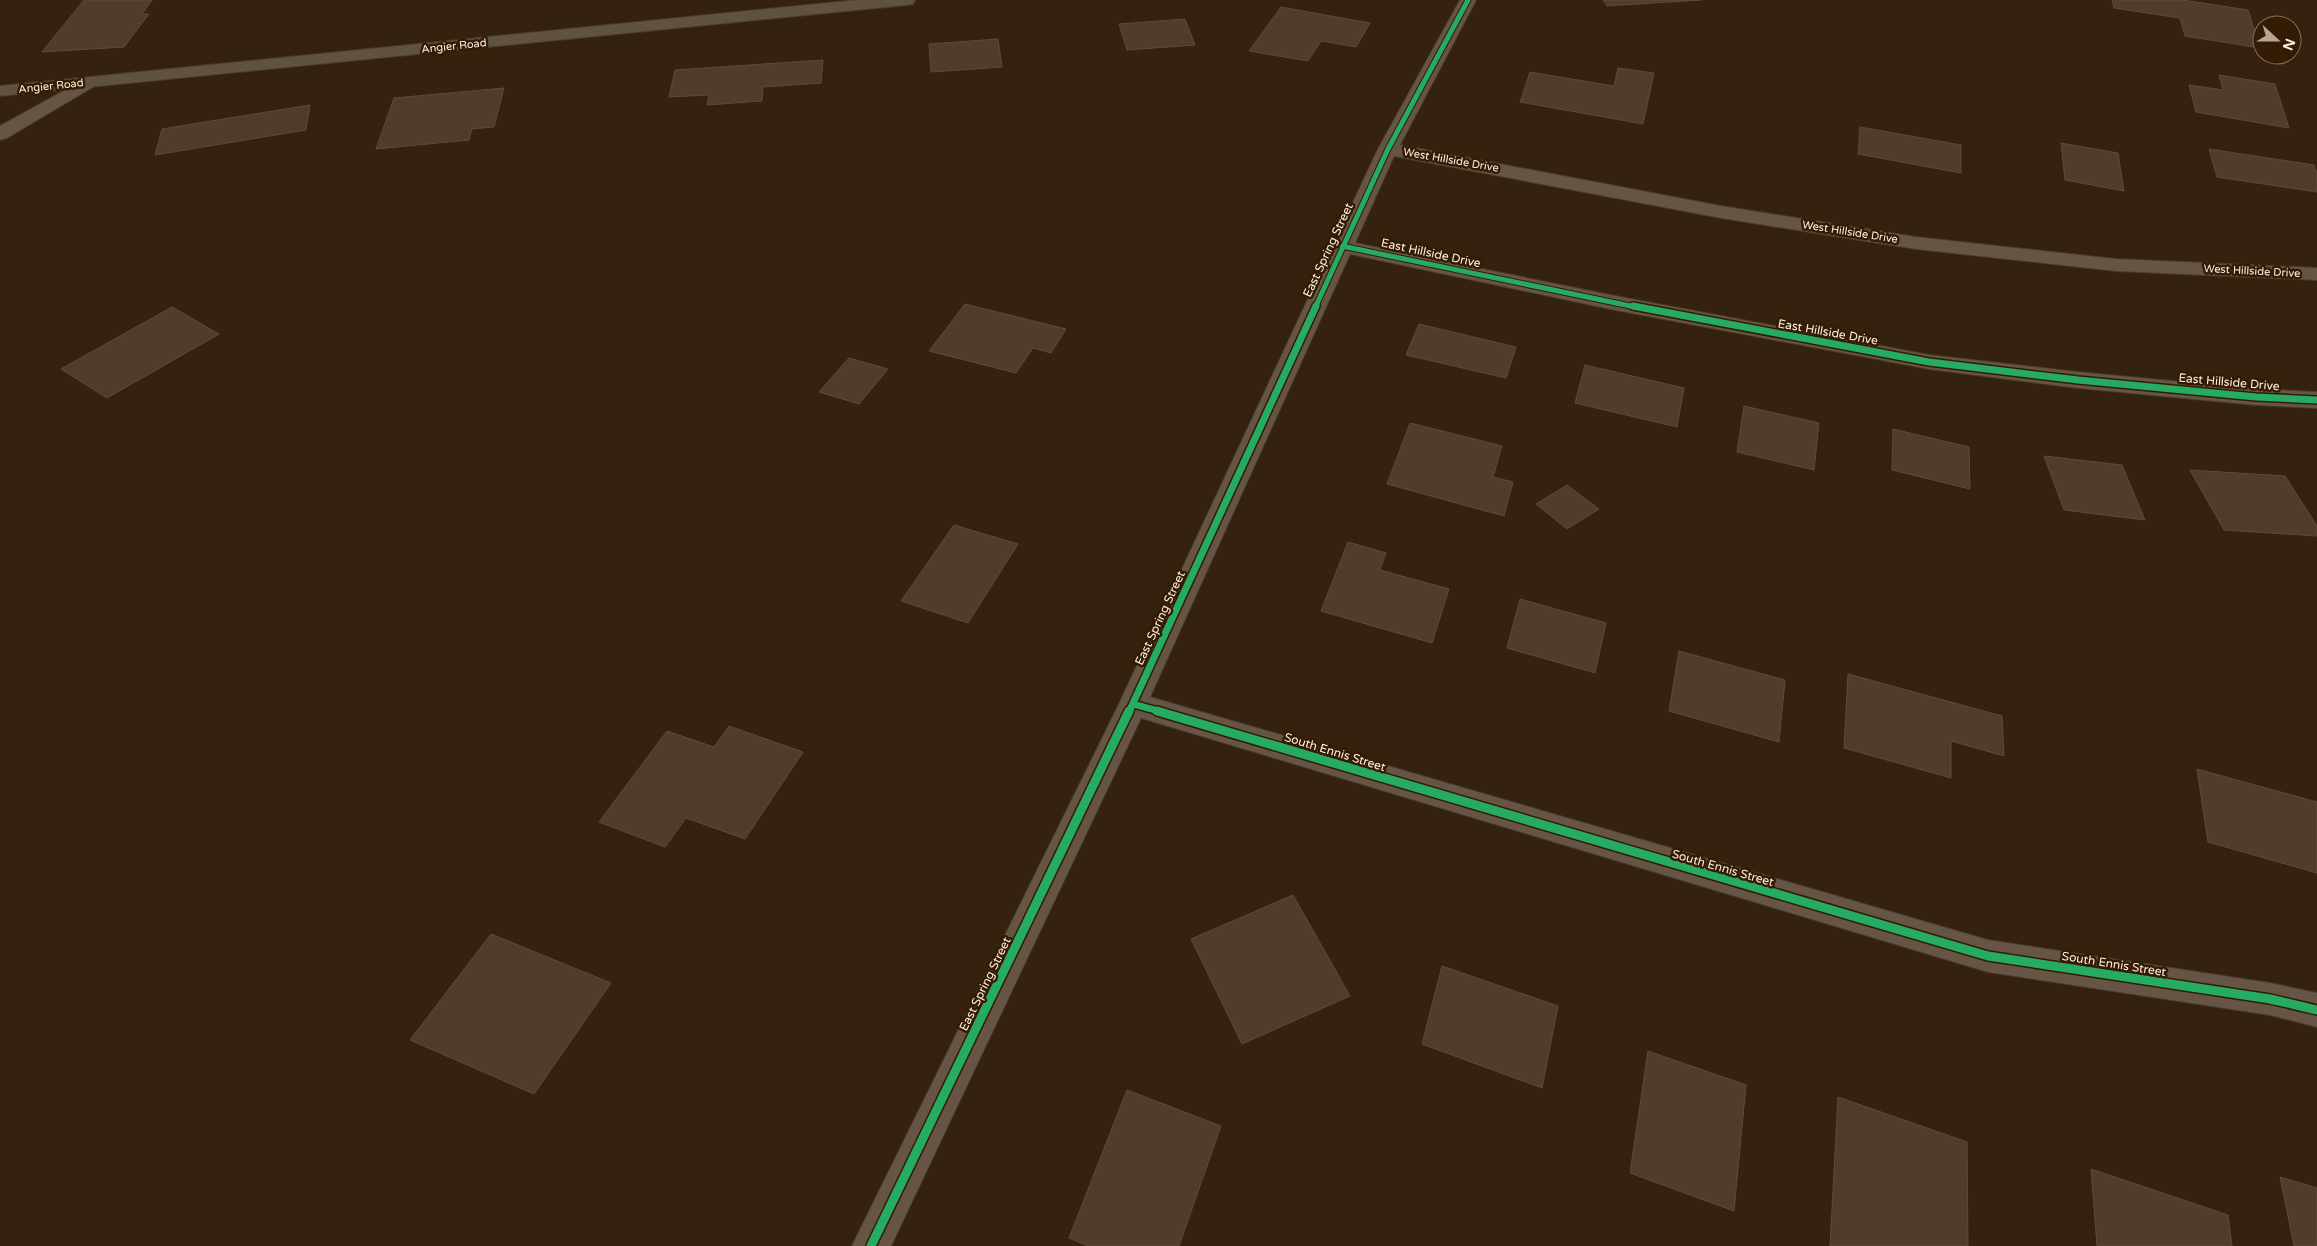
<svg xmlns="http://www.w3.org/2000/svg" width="2317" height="1246" viewBox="0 0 2317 1246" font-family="'Varela Round',sans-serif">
  <rect width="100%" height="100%" fill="#34220f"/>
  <path fill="#523b2c" stroke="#5d4a3d" d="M84,0h68l-10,14h7l-25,33 -82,5z
    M1603,0h98l-94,6z
    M2112,0h71l65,10 12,38 -75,-12 -5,-18 -66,-10z
    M1281,7l89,16 -14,24 -35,-6 -13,20 -59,-10z
    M1185,19l10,26 -68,5 -8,-26z
    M998,39l4,28 -71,5 -2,-28z
    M823,60l-2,23 -58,4 -1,14 -55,4 2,-10 -40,2 6,-27z
    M1618,68l36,5 -11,51 -123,-22 10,-30 84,14z
    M2219,75l56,9 14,44 -93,-16 -7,-27 34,5z
    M504,88l-10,39 -22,2 -3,11 -93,9 18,-51z
    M310,105l-4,25 -151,25 7,-26z
    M1860,127l101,18v28l-103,-19z
    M2061,143l57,10 6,38 -59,-11z
    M2209,149l105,16 3,8v19l-100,-15z
    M965,304l101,25 -15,24 -18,-5 -17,25 -87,-22z
    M172,307l47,27 -112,64 -46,-29z
    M1419,324l97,23 -10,31 -100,-23z
    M849,358l39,11 -29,35 -40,-12z
    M1585,365l99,23 -7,39 -102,-24z
    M1744,406l75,17 -5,47 -77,-18z
    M1410,423l92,23 -9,31 20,5 -9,34 -117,-32z
    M1893,429l76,18 1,42 -78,-19z
    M2044,456l78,9 23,55 -81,-10z
    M2190,470l95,6 32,50v10l-93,-6z
    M1567,485l32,24 -32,20 -31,-25z
    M954,525l64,19 -50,79 -67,-22z
    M1348,542l38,11 -6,17 69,19 -17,54 -111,-32z
    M1520,599l86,24 -11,50 -88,-25z
    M1679,651l106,29 -6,62 -110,-31z
    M1848,674l154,42 2,40 -53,-15v37l-107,-30z
    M729,726l74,26 -58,87 -59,-21 -21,29 -66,-25 68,-91 47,16z
    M2197,769l120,33v71l-109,-31z
    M1293,895l57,101 -108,48 -51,-105z
    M491,934l120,49 -77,111 -124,-54z
    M1442,966l116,40 -16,82 -120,-44z
    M1648,1051l98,34 -12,126 -104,-38z
    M1127,1090l94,36 -42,120h-91l-19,-8z
    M1838,1097l129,45 1,104h-138z
    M2091,1169l137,46 4,31h-135z
    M2280,1177l37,11v58h-23z"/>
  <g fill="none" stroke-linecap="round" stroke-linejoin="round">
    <g stroke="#483a2f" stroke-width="2">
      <path id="street" d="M1460,0h16l-76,145 321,61 195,31 200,22 201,9v12l-201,-9 -200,-22 -195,-31 -327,-62 -39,87 255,52 319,60 149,17 178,17 61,3v16l-61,-3 -178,-17 -149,-19 -319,-60 -260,-55 -200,443 838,243 282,43 47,10v34l-47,-12 -282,-43 -847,-254 -250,528h-39l267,-542 259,-555z
        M87,78l6,1 3,4 -3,4 -86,51 -7,2v-14z"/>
    </g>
    <g stroke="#483a2f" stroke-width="2">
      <path id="secondary" d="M857,0h58l-2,4 -6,1 -907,91v-10z"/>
    </g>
    <use href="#street" fill="#665545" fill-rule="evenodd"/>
    <use href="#secondary" fill="#5f5240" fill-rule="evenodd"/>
    <g stroke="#331b04" stroke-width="7">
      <path id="cycleway-far2" d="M1342,246l298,62
        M1315,308l73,-159 80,-149"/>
    </g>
    <g stroke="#331b04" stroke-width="10">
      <path id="cycleway-far1" d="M1633,306l296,56 149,18 178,17 61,3
        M1133,704l29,8
        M1129,712l187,-406"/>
    </g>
    <g stroke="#331b04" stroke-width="12">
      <path id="cycleway" d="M1157,711l831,245 282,43 47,11
        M871,1246l258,-535"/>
    </g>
    <use href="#cycleway-far2" stroke="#26ab63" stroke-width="5"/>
    <use href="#cycleway-far1" stroke="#26ab63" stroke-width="7"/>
    <use href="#cycleway" stroke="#26ab63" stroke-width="9"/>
  </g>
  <g text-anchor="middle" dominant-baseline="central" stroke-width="5" stroke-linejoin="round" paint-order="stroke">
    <g font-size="11" fill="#ffeee0" stroke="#331b04">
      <text transform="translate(454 46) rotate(-6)">Angier Road</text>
      <text transform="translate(51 86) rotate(-6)">Angier Road</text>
      <text transform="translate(1451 160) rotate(10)">West Hillside Drive</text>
      <text transform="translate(1850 232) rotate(9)">West Hillside Drive</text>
      <text transform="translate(2252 271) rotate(3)">West Hillside Drive</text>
    </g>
    <g font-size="12" fill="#ffeee0" stroke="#331b04">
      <text transform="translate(1328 250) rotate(-65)">East Spring Street</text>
      <text transform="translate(1431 253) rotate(12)">East Hillside Drive</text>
      <text transform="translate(1828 332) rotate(10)">East Hillside Drive</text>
      <text transform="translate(2229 382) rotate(5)">East Hillside Drive</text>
      <text transform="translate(1160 618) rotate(-65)">East Spring Street</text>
      <text transform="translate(1335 752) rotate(17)">South Ennis Street</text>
      <text transform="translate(1723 868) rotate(16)">South Ennis Street</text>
      <text transform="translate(2114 964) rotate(9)">South Ennis Street</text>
      <text transform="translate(985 984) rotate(-64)">East Spring Street</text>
    </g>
  </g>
  <g transform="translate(2277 40) rotate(111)"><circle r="24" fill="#331b04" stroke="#856f5c"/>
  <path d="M0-4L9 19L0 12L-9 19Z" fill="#b8a797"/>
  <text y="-8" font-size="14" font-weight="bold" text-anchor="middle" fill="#ffeee0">N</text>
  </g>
</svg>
